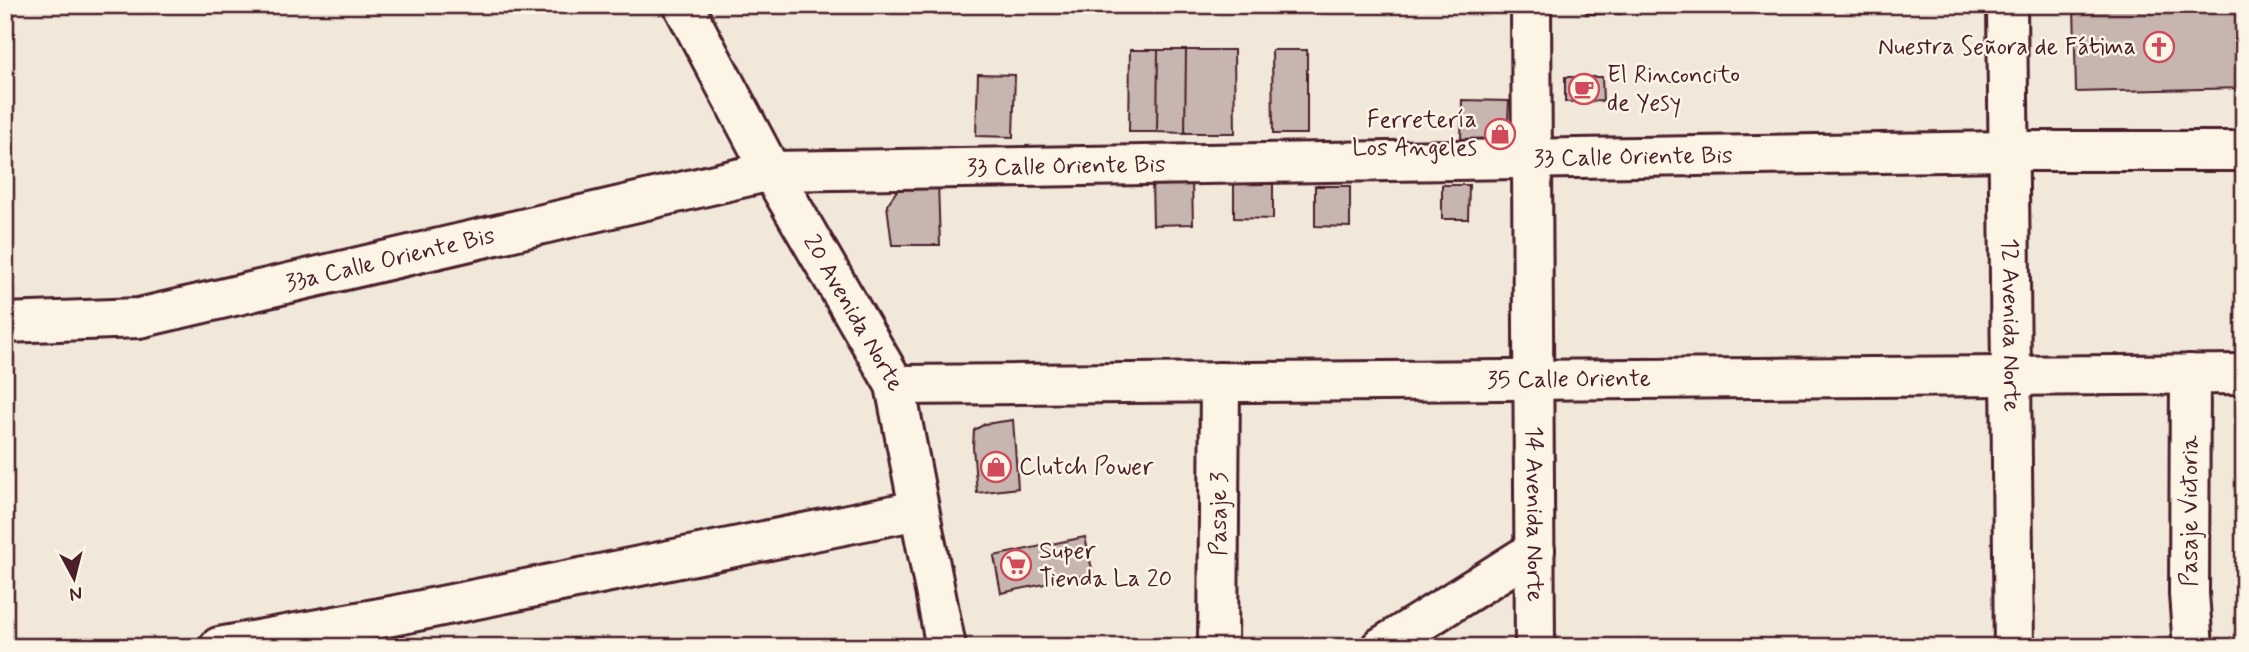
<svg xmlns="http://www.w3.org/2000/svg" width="2249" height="652" viewBox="0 0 2249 652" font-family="Mynerve,sans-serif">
  <rect width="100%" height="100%" fill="#f1e8da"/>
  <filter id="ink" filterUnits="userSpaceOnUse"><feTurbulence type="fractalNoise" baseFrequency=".0143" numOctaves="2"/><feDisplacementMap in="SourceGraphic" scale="14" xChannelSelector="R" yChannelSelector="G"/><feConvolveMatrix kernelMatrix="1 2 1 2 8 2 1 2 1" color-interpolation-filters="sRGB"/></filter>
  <g filter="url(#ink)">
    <path fill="#c7b6af" stroke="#4a1f2b" stroke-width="2" d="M1586,5h36v9h-36z
      M2074,5h170v83l-168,4z
      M1130,50h28l-1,82h-28z
      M1158,50h28l-1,83 -28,-1z
      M1186,50h48l1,83h-50z
      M1272,50h35v84h-34z
      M978,74l37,1 -2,62 -37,-1z
      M1565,77h37l1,24 -38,1z
      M1462,100l47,1 -2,41 -46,-2z
      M1192,180l1,44 -40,1 -1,-44z
      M912,181l26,1 2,63h-48l-5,-40 11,-16z
      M1234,183l39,1v35l-39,-1z
      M1442,185h27l-1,34h-26z
      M1315,186h35v41l-35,-1z
      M1013,420l5,68 -41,5 -4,-46 1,-17 11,-6z
      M1085,537l8,37 -92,19 -7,-37z"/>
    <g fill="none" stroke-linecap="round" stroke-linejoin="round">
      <g stroke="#4a1f2b" stroke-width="44">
        <g id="minor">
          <path id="s1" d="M683,5l88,166 124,214 51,262"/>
          <path id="s2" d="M1531,5l4,642"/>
          <path id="s3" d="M2007,5l7,642"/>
          <path id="s4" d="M5,323l134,-5 632,-147 1238,-20h235"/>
          <path d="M2190,374l-1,220 4,53"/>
          <path id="s5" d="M895,385l1349,-11"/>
          <path d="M219,647l178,-32 521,-105"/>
          <path id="s6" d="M1218,647l2,-265"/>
          <path d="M1381,647l154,-97"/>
        </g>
      </g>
      <use href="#minor" stroke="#fcf5e5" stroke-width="38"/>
    </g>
  </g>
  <defs>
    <g id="church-ring" transform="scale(1.575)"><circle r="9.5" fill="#fcf5e5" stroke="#d1495b" stroke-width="1.5"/><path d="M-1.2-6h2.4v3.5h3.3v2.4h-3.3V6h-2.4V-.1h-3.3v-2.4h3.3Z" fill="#d1495b"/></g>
    <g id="cafe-ring" transform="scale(1.575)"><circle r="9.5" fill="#fcf5e5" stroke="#d1495b" stroke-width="1.5"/><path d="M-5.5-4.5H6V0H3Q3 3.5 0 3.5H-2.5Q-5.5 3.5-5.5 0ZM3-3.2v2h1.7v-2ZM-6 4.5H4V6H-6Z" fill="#d1495b"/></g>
    <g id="shop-ring" transform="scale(1.575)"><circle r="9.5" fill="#fcf5e5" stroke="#d1495b" stroke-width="1.5"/><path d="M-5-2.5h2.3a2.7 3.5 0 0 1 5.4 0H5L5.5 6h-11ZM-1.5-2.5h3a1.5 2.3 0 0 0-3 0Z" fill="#d1495b"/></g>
    <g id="supermarket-ring" transform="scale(1.575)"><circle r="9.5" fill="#fcf5e5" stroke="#d1495b" stroke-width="1.5"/><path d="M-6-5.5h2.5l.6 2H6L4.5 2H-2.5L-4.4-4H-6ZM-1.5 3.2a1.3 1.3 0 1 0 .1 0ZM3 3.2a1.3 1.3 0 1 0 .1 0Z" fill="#d1495b"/></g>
  </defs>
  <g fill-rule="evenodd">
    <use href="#church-ring" x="2159" y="47"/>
    <use href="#cafe-ring" x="1584" y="89"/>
    <use href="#shop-ring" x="1500" y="134"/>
    <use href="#shop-ring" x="996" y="467"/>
    <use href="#supermarket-ring" x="1016" y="565"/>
  </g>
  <g text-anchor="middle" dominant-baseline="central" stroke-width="5" stroke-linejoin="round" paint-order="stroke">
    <g font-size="24" fill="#4a1f2b" stroke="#fcf5e5" text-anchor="start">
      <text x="2136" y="47" text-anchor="end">Nuestra Señora de Fátima</text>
      <text x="1607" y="75">El Rinconcito<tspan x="1607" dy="28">de Yesy</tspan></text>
      <text x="1477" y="120" text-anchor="end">Ferretería<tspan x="1477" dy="28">Los Angeles</tspan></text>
      <text x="1019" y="467">Clutch Power</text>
      <text x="1039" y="551">Super<tspan x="1039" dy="28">Tienda La 20</tspan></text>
    </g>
    <g font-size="24" fill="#4a1f2b" stroke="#fcf5e5">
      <text stroke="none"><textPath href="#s4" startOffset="1645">33 Calle Oriente Bis</textPath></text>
      <text stroke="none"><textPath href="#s4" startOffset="1078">33 Calle Oriente Bis</textPath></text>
      <text stroke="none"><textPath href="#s4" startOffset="392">33a Calle Oriente Bis</textPath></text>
      <text stroke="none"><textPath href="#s1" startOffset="352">20 Avenida Norte</textPath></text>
      <text stroke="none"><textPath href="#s3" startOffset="320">12 Avenida Norte</textPath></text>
      <text stroke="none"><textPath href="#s5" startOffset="674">35 Calle Oriente</textPath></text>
      <text transform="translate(2190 511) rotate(-90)">Pasaje Victoria</text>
      <text stroke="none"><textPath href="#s6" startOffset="133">Pasaje 3</textPath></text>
      <text stroke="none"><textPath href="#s2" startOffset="509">14 Avenida Norte</textPath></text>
    </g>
  </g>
  <rect width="2249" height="652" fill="none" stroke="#fcf5e5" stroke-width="28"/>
  <rect x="14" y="14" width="2221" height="624" fill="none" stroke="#4a1f2b" stroke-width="2.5" filter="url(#ink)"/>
  <g transform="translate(74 578) rotate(173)" stroke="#fcf5e5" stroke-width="5" paint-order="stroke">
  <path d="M0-5L12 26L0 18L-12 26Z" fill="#4a1f2b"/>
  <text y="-10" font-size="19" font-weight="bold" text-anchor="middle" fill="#4a1f2b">N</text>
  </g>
</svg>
